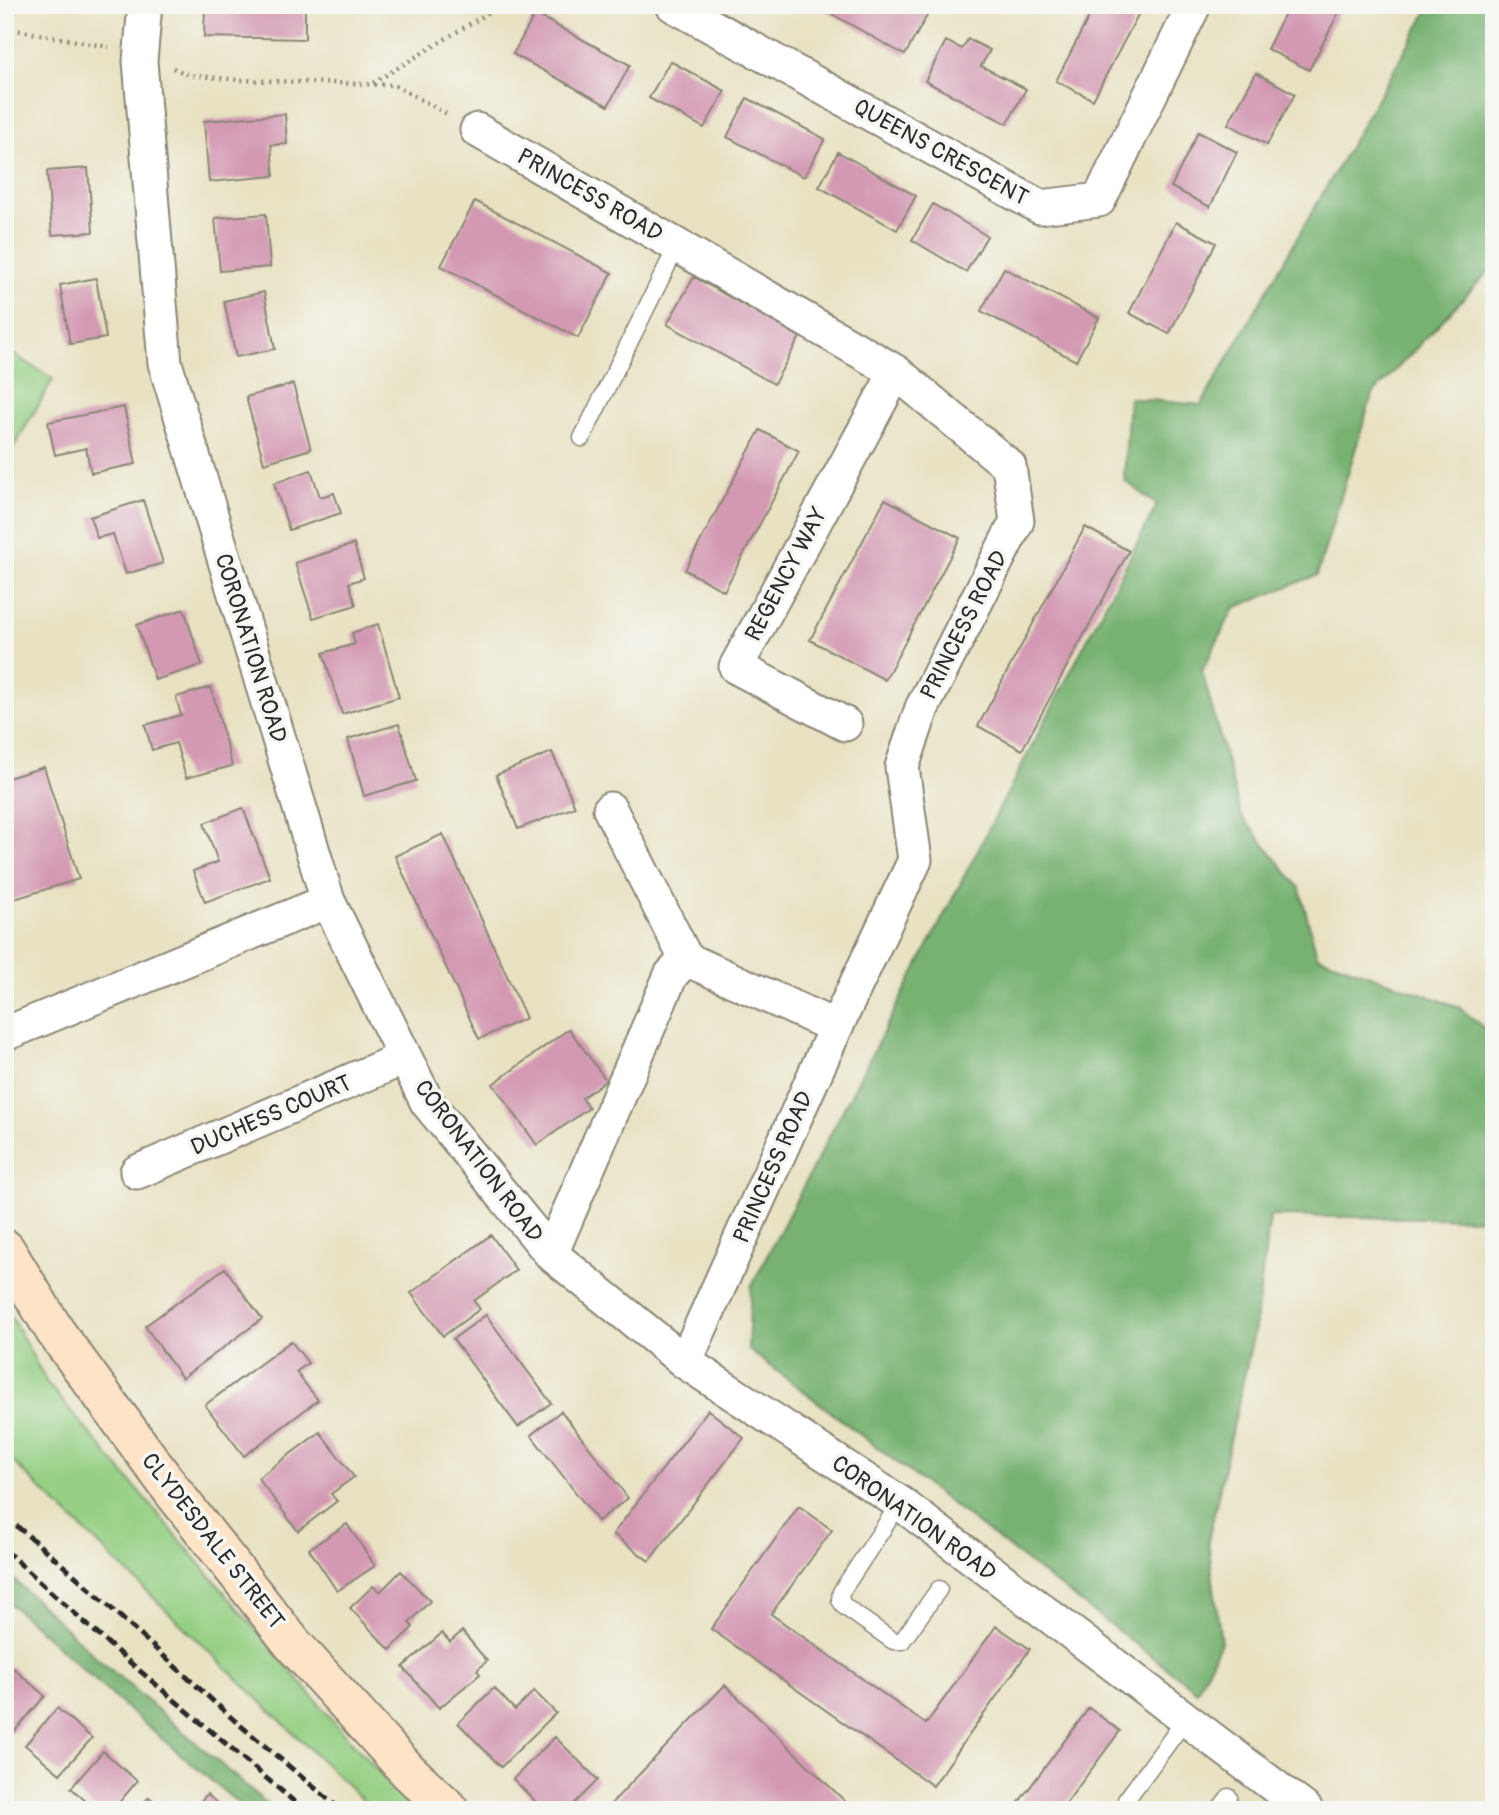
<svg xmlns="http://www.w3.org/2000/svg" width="1499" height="1815" viewBox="0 0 1499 1815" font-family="Pangolin,sans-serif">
  <rect width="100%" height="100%" fill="#f6f6f2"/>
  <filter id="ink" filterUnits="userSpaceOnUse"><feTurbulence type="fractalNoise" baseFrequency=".0143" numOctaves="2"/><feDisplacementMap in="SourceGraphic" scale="14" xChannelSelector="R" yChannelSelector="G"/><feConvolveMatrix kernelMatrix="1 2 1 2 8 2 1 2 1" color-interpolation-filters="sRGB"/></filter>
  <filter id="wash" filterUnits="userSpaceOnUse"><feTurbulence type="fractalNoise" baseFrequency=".00686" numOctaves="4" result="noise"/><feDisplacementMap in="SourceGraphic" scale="28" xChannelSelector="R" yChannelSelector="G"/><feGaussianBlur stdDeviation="1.57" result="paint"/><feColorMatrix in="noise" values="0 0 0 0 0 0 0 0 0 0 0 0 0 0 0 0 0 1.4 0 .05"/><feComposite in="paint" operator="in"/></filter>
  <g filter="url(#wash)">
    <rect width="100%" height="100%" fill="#e8e2c2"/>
    <path fill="#94cf83" stroke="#607d57" stroke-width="2" d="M5,349l48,30 -48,84z
      M5,1305l42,78 299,353 68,74h-41l-368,-356z"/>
    <path fill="#77b271" stroke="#516e4e" stroke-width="2" d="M1431,5h63v259l-2,4 -120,127 -55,180 -83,33 -32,63 39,144 59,74 17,67 142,51 35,30v182l-224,-3 -15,111 -47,214 13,101 -24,49 -449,-342 3,-62 406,-782 -33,-25 5,-82 72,7z
      M5,1571l91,86 178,153h-28l-118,-100 -123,-111z"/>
    <g id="blocks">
      <path fill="#d399b2" d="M205,5h87v2l13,1v31l-101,-2z
        M826,5h86l16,9 -23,41 -82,-46z
        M1095,5h24l19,10 -45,85 -37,-19z
        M1289,5h36l14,7 -30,58 -42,-21z
        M535,14l95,51 -22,41 -95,-52z
        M968,39l22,11 -9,16 45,23 -19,35 -82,-43 21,-40 16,8z
        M670,61l55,30 -21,37 -55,-30z
        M1256,73l39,21 -28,51 -39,-21z
        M747,98l78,41 -21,38 -77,-40z
        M285,114l2,30 -16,1 3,31 -65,6 -5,-61z
        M1198,132l39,20 -27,55 -39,-20z
        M838,152l78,44 -19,34 -78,-43z
        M88,168l5,64 -41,3 -5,-64z
        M475,201l137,72 -34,65 -137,-72z
        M933,204l54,32 -21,36 -54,-32z
        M266,214l4,53 -50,4 -5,-53z
        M1176,222l40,21 -47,91 -40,-21z
        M1004,268l95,50 -23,43 -95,-50z
        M694,277l106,60 -26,47 -107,-60z
        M96,278l10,60 -36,6 -10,-59z
        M264,292l11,57 -39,8 -12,-56z
        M293,384l18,65 -47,14 -18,-66z
        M124,407l12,57 -45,9 -5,-25 -31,7 -7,-33z
        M760,430l39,21 -75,140 -39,-21z
        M311,470l9,27 14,-4 7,20 -52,17 -15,-47z
        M885,499l75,39 -75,142 -75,-40z
        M143,500l20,63 -37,11 -13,-40 -16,4 -7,-21z
        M1085,527l44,24 -107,199 -44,-24z
        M354,544l10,34 -15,5 7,22 -43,13 -18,-55z
        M184,609l18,56 -47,15 -18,-55z
        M378,624l21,73 -57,17 -19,-61 32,-9 -3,-11z
        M211,687l21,79 -46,12 -10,-35 -24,7 -7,-25 36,-10 -5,-18z
        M399,724l17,57 -52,15 -16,-57z
        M552,752l23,55 -57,22 -22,-54z
        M44,767l35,112 -74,23v-123z
        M243,808l27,70 -65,24 -12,-31 25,-9 -14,-39z
        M443,834l83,184 -47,21 -84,-183z
        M569,1029l37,51 -24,18 7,10 -52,37 -44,-61z
        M491,1235l25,35 -42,31 6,8 -37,27 -32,-43z
        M225,1268l37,51 -80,59 -37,-52z
        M486,1315l65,88 -33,24 -65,-88z
        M291,1341l17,22 -12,9 22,28 -74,56 -39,-51z
        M708,1410l36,28 -95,123 -36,-27z
        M561,1411l67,87 -30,23 -67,-86z
        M320,1432l34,45 -23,17 6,7 -39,30 -40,-53z
        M799,1506l33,24 -61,84 155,110 70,-98 34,23 -97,137 -222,-157z
        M347,1524l28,42 -38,25 -28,-42z
        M401,1571l29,30 -21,22 4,4 -23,23 -40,-42 23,-22 7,6z
        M462,1631l25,30 -10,9 3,4 -41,34 -36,-41 39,-34 8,9z
        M11,1666l34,30 -32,37 -8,-7v-54z
        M725,1685l129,125h-249z
        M494,1688l21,22 19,-19 22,22 -55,54 -43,-44z
        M57,1708l35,30 -32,36 -35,-29z
        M1089,1708l31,23 -59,79h-48z
        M555,1737l43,43 -30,30h-24l-31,-31z
        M103,1751l34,30 -24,29h-17l-25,-22z
        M207,1794l13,12 -3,4h-24z
        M149,1797l14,13h-25z"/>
    </g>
  </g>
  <g filter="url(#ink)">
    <use href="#blocks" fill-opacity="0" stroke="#8a8676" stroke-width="2"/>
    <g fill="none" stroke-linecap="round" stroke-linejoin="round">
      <g stroke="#8a8676" stroke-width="19">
        <path id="service" d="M582,438l95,-192
          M900,1503l-59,89 -1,8 5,7 48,34h9l37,-52
          M1124,1810l2,-10 60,-81
          M1219,1810l10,-13"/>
      </g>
      <g stroke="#8a8676" stroke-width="37">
        <path id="minor" d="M145,5l-5,56 25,302 163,538 99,201 124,152 134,108 215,141 406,307
          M673,5l367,202 59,-7 95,-195
          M477,130l419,242 113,94 8,55 -95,187 -20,59 13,93 -79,167 -151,335
          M845,724l-109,-57 160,-295
          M610,809l76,150
          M5,1034l323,-133
          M137,1172l267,-114
          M551,1254l120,-279 15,-16 150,68"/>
      </g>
      <g stroke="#8a8676" stroke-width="42">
        <path id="secondary" d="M5,1249l50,82 116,158 121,154 116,128 42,39"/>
      </g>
      <path stroke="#8a8676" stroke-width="4.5" stroke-dasharray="2 5" stroke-linecap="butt" d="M5,28l104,19
        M173,68l16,7 50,5 155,5 55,30
        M373,83l128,-78"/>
      <use href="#service" stroke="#fff" stroke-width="16"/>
      <use href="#minor" stroke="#fff" stroke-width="33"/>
      <use href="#secondary" stroke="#fee4c6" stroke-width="38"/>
      <path stroke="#2b2b2b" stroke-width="5" stroke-dasharray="10 5" stroke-linecap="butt" d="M5,1516l75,64 154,140 107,90
        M5,1550l108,98 191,162"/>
    </g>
  </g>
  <g text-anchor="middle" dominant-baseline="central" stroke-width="7" stroke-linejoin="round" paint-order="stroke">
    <g font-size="23" fill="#2b2b2b" stroke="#f6f6f2">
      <text transform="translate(941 152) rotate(29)">QUEENS CRESCENT</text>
      <text transform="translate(590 195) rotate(30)">PRINCESS ROAD</text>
      <text transform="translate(786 574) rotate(-62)">REGENCY WAY</text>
      <text transform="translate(964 625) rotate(-63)">PRINCESS ROAD</text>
      <text transform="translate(251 648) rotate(73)">CORONATION ROAD</text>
      <text transform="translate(271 1115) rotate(-23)">DUCHESS COURT</text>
      <text transform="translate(479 1161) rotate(53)">CORONATION ROAD</text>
      <text transform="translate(773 1167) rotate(-66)">PRINCESS ROAD</text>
      <text transform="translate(914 1518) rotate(36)">CORONATION ROAD</text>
      <text transform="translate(213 1541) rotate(52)">CLYDESDALE STREET</text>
    </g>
  </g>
  <rect width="1499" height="1815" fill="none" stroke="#f6f6f2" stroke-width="28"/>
</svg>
